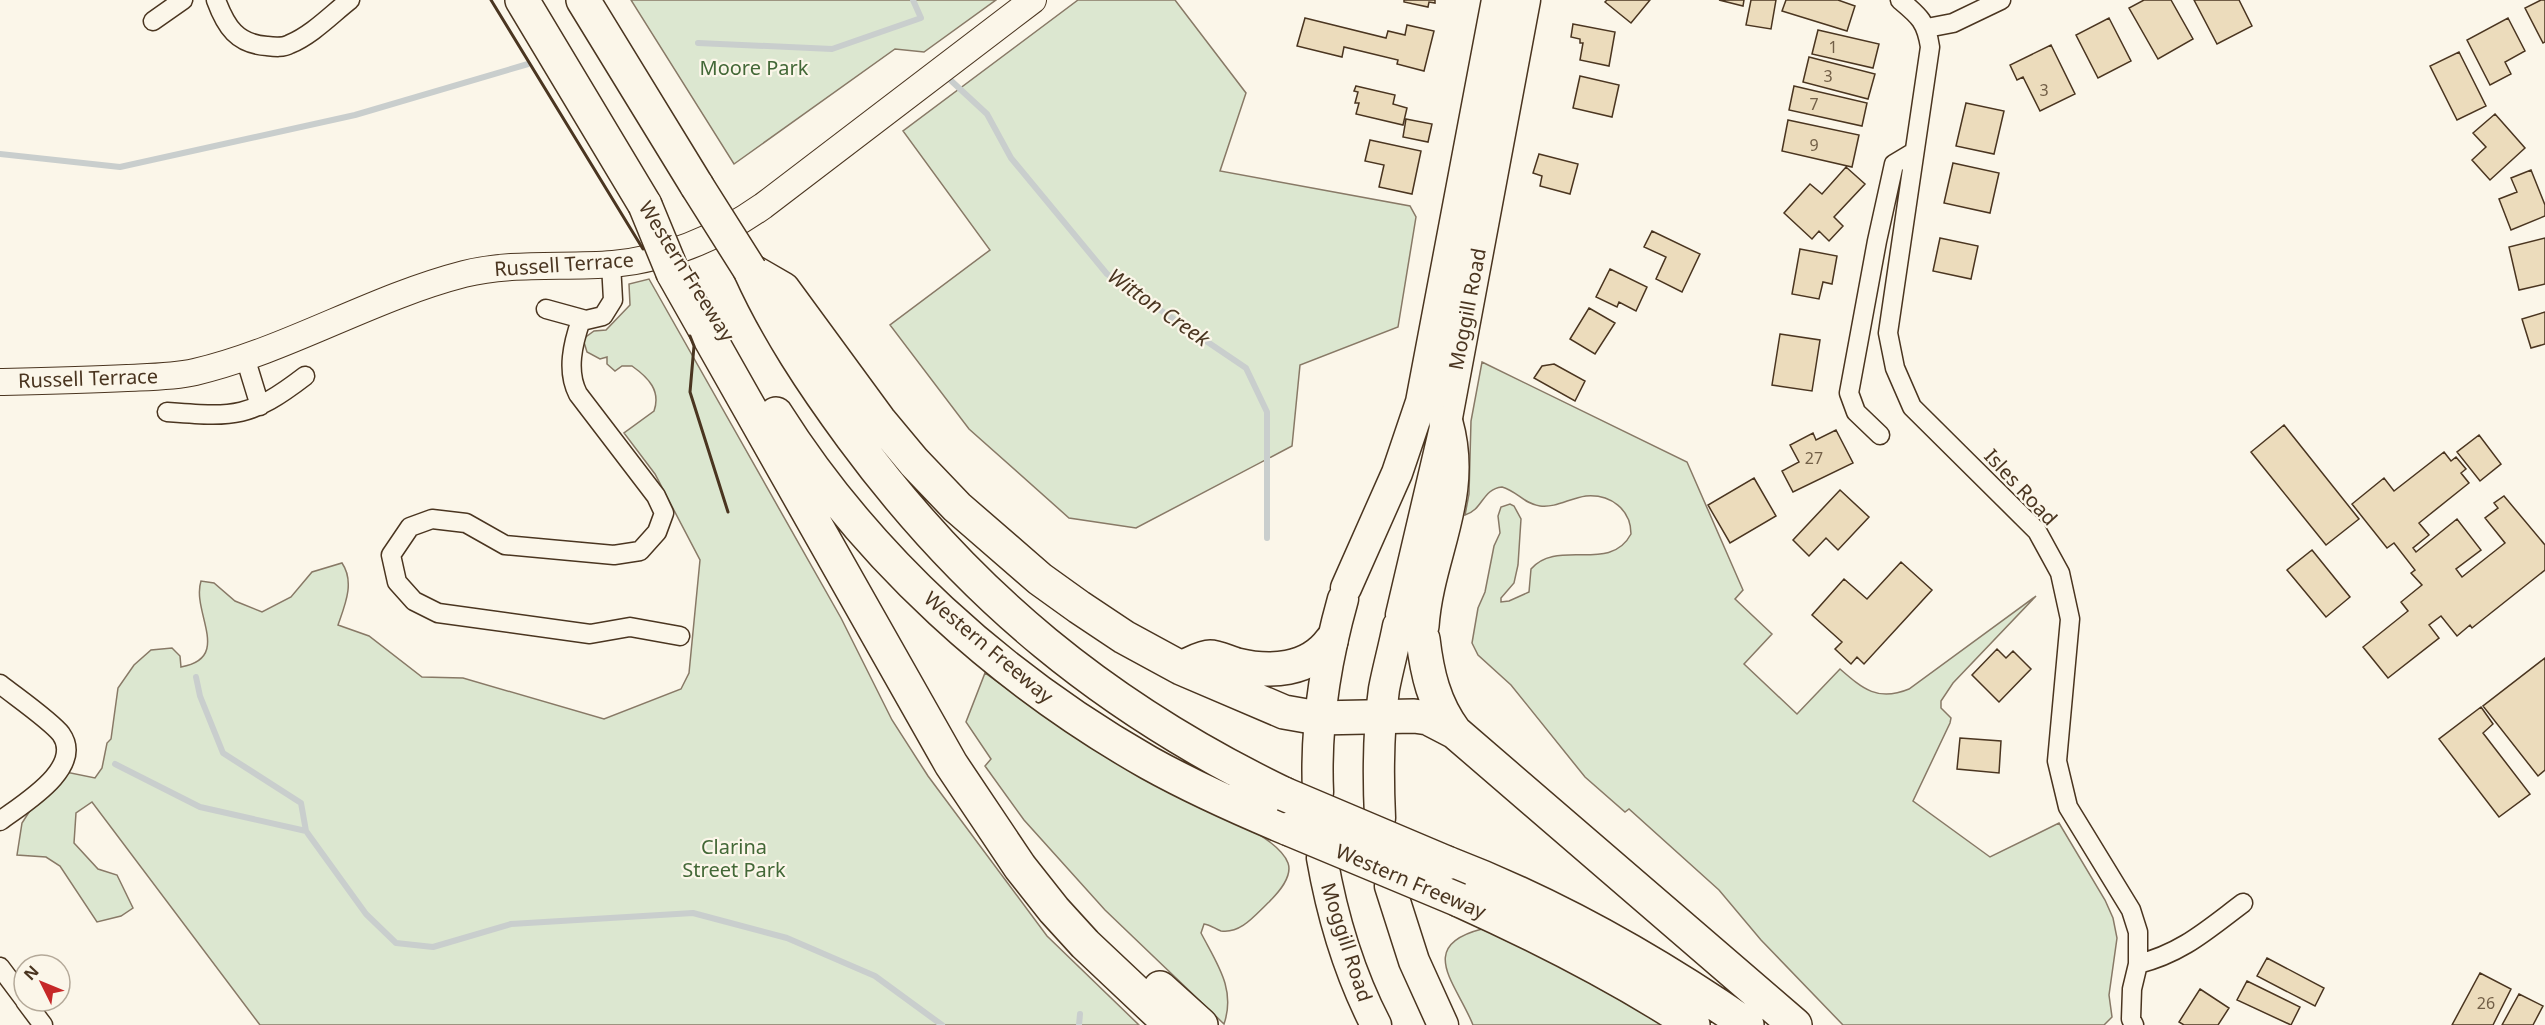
<svg xmlns="http://www.w3.org/2000/svg" width="2545" height="1025" viewBox="0 0 2545 1025" font-family="'Noto Sans',sans-serif">
  <rect width="100%" height="100%" fill="#fbf6e9"/>
  <path fill="#dce7d0" stroke="#887966" stroke-width="1.5" d="M631,0h365l-72,52 -29,-3 -161,115z
    M1078,0h97l71,93 -26,78 190,35 6,11 -18,110 -98,38 -8,81 -156,82 -67,-10 -100,-89 -79,-104 100,-75 -87,-119z
    M649,279l192,339 51,102 36,56 119,160 92,89h-879l-168,-223 -16,11 -2,30 24,26 19,6 16,33 -12,8 -24,6 -37,-56 -14,-9 -29,-2 5,-32 16,-25 28,-26 29,6 7,-10 5,-25 4,-4 7,-51 16,-23 17,-15 21,-2 8,8 1,11c52,-9 10,-55 20,-86l13,2 21,18 27,11 29,-15 21,-25 30,-9c13,19 3,42 -4,62l31,11 53,41 41,1 141,41 77,-30 8,-16 11,-113 -45,-86 -31,-41 30,-22c7,-20 -5,-33 -22,-45h-10l-7,5 -8,-7v-7l-7,2 -13,-7 -4,-13 11,-8 12,-1 24,-25 -1,-21z
    M1482,362l205,100 56,128 -8,9 37,35 -28,30 53,50 43,-45c23,20 38,33 69,20l127,-93 -83,87 -12,18v7l10,10 -1,5 -37,78 77,56 69,-34 46,77 8,18 4,20 -8,57 3,22 -8,8h-261l-82,-85 -42,-50 -90,-81 -4,3 -40,-35 -74,-92 -33,-30 -6,-12 6,-35 7,-16 9,-46 6,-13 -2,-17 3,-9 9,-3 4,2 7,13 -3,46 -4,18 -13,15v4l8,-1 20,-9 2,-23c26,-31 79,5 100,-35 0,-25 -21,-40 -45,-38 -16,2 -30,12 -46,10 -16,-2 -23,-15 -38,-19 -20,2 -19,23 -37,28l4,-21 2,-73z
    M985,673c51,36 101,73 156,103 26,15 55,27 82,39 19,9 58,28 65,48 5,14 -10,30 -19,39 -14,13 -28,32 -48,29 -6,-2 -10,-6 -17,-7l-3,9c16,31 35,56 23,91l-119,-114 -81,-90 -39,-54 6,-7 -25,-37z
    M1482,929l15,3 87,43 82,50h-193c-16,-41 -58,-79 9,-96z"/>
  <g fill="none" stroke-linecap="round" stroke-linejoin="round">
    <path stroke="#c9cecd" stroke-width="6" d="M698,43l134,6 89,-31 -8,-18
      M946,76l41,38 24,44 96,116 139,94 21,44v126
      M0,154l120,13 235,-52 173,-51
      M196,677l4,19 23,57 78,50 5,28
      M115,764l85,43 106,24 60,83 30,29 37,4 78,-23 182,-11 94,25 88,38 67,49
      M1079,1025l1,-11"/>
  </g>
  <path fill="#ecdcbc" stroke="#4a3520" stroke-width="1.5" d="M1404,0h31v3l-6,-1 -1,5 -24,-5z
    M1607,0h43l-19,23 -26,-21z
    M1719,0h25l-1,6z
    M1751,0h25l-5,29 -25,-4z
    M1786,0h52l17,6 -8,25 -65,-20z
    M2144,0h27l22,39 -35,20 -29,-51z
    M2194,0h45l13,26 -35,18z
    M2541,0h4v42l-2,1 -18,-35z
    M1305,18l81,20 2,-7 17,4 2,-10 27,6 -10,40 -27,-7 1,-4 -54,-13 -2,10 -45,-11z
    M2109,18l22,43 -33,17 -22,-43z
    M2508,18l17,33 -20,11 6,12 -21,11 -23,-45z
    M1573,24l42,8 -6,34 -29,-6 3,-17h-3v-4l-9,-2z
    M1818,30l61,14 -6,24 -61,-14z
    M2051,45l24,49 -35,17 -17,-34 -6,3 -7,-15z
    M2459,52l27,54 -29,14 -27,-54z
    M1809,57l66,17 -7,25 -65,-17z
    M1580,76l39,9 -7,32 -39,-9z
    M1356,86l39,9 -2,9 14,4 -4,17 -47,-11 3,-11h-4l3,-11 -4,-1z
    M1794,86l73,17 -5,23 -73,-16z
    M1966,103l38,8 -10,43 -38,-8z
    M2495,114l30,34 -35,32 -18,-20 14,-13 -13,-14z
    M1406,119l26,5 -4,18 -25,-5z
    M1788,120l71,15 -7,32 -70,-16z
    M1370,140l51,11 -9,43 -33,-7 5,-22 -19,-4z
    M1539,154l39,10 -8,30 -30,-8 2,-10 -9,-3z
    M1953,163l46,10 -9,40 -46,-10z
    M1846,167l19,17 -31,33 9,9 -14,15 -10,-10 -7,8 -28,-26 26,-29 12,10z
    M2531,170l14,35v11l-34,14 -12,-31 18,-7 -6,-14z
    M1652,231l48,23 -18,38 -26,-13 10,-22 -22,-10z
    M1940,238l38,8 -7,33 -38,-8z
    M2545,238v46l-26,6 -10,-43z
    M1800,249l37,7 -5,28 -9,-2 -4,17 -27,-5z
    M1610,269l37,18 -11,24 -17,-9 -2,5 -21,-10z
    M1589,308l26,15 -20,31 -25,-15z
    M2545,312v32l-14,4 -9,-29z
    M1780,334l40,6 -8,51 -40,-6z
    M1554,364l31,17 -10,20 -41,-23 8,-12z
    M2284,425l75,94 -33,26 -75,-93z
    M1836,430l17,33 -60,29 -11,-21 17,-9 -9,-17 23,-12 3,7z
    M2479,435l22,29 -21,17 -23,-29z
    M2444,452l7,9 5,-4 10,12 -5,4 8,10 -50,40 10,12 -16,13 3,4 41,-33 24,31 -25,19 6,8 43,-34 -20,-25 13,-10 -4,-5 10,-7 41,49v25l-73,58 -2,-3 -13,11 -16,-20 -12,9 10,13 -51,40 -25,-31 45,-36 -7,-9 21,-17 -11,-12 4,-3 -21,-27 -7,5 -35,-44 32,-26 10,13z
    M1754,478l22,38 -46,27 -22,-38z
    M1840,490l29,27 -31,33 -12,-12 -17,18 -16,-16z
    M2312,550l38,47 -24,20 -39,-47z
    M1901,562l31,28 -68,74 -7,-7 -6,7 -16,-15 7,-7 -30,-27 32,-36 23,20z
    M1997,649l9,9 7,-7 18,18 -32,33 -27,-27z
    M2545,658v112l-7,6 -55,-70z
    M2481,707l12,17 -10,9 47,61 -31,23 -60,-78z
    M1960,738l41,3 -2,32 -42,-4z
    M2267,958l57,30 -9,18 -58,-30z
    M2480,973l31,16 -18,36h-41z
    M2247,981l53,26 -9,18 -54,-25z
    M2200,989l29,19 -11,17h-34l-5,-3z
    M2519,994l24,12 -10,19h-31z"/>
  <g fill="none" stroke-linecap="round" stroke-linejoin="round">
    <g stroke="#4a3520" stroke-width="21">
      <path id="minor" d="M216,0c10,27 21,44 51,46 8,1 16,2 23,-2 22,-9 42,-30 60,-44
        M1900,0c19,16 26,21 30,47l-42,286 7,35 17,39 125,124 23,42 10,46 -13,142 11,46 63,103 7,22v32l-6,25 -1,30 3,6
        M153,21l30,-21
        M1927,28l26,-5 48,-23
        M546,309l40,11 17,-4 10,-16 -2,-36
        M581,320c-8,23 -15,51 -3,74l78,102 8,17 -7,19 -17,19 -26,4 -109,-10 -39,-22 -34,-4 -22,8 -19,28 6,27 17,19 24,12 152,21 40,-7 50,9
        M245,357l15,49
        M167,412c67,5 82,7 138,-36
        M1880,435l-24,-23 -7,-19 28,-152 17,-77 20,-12
        M0,684c15,12 51,37 61,50 24,34 -40,71 -61,87
        M2138,964c44,-11 69,-34 105,-61
        M0,967l24,32
        M25,1001l18,24"/>
    </g>
    <g stroke="#4a3520" stroke-width="28">
      <path id="secondary" d="M0,382c42,-1 85,-2 127,-4 22,-1 46,-1 68,-6 93,-22 176,-74 269,-98 48,-12 99,-6 149,-10 54,-5 106,-27 150,-58l270,-206"/>
    </g>
    <g stroke="#4a3520" stroke-width="33">
      <path id="trunk" d="M1346,588l51,-115 24,-71 76,-402
        M1401,615l45,-192 79,-423
        M1318,792c-3,-67 7,-129 25,-193
        M1380,818c-2,-43 -2,-86 4,-129 4,-21 10,-42 14,-63
        M1322,858c10,57 27,115 54,167
        M1390,886l24,75 29,64"/>
    </g>
    <g stroke="#4a3520" stroke-width="36">
      <path id="motorway" d="M522,0l123,205
        M583,0l114,186
        M750,270l33,19 96,131 35,42 43,45 83,72 39,28 45,30 57,31 103,44 34,6 96,-2 14,2 27,14 340,293
        M750,270c27,60 63,114 102,167 117,159 254,271 432,357
        M673,273l278,491 69,103 34,43 31,34 86,81
        M776,414c91,144 225,265 373,349 45,25 92,46 140,66
        M1422,626c5,-72 45,-129 24,-203
        M1423,639c4,34 11,65 32,93
        M1183,667c8,-3 19,-10 27,-10 8,0 19,6 27,8 33,8 72,6 94,-24
        M1447,863c107,41 206,97 300,162
        M1459,900c82,37 159,76 234,125
        M1160,988l41,37"/>
    </g>
    <use href="#minor" stroke="#fbf6e9" stroke-width="18"/>
    <use href="#secondary" stroke="#fbf6e9" stroke-width="26"/>
    <use href="#trunk" stroke="#fbf6e9" stroke-width="30"/>
    <use href="#motorway" stroke="#fbf6e9" stroke-width="33"/>
    <g stroke="#4a3520" stroke-width="36" stroke-linecap="butt">
      <path id="motorway-bridge" d="M697,186l53,84
        M645,205l28,68
        M1284,794l163,69
        M1289,829l170,71"/>
    </g>
    <use href="#motorway-bridge" stroke="#fbf6e9" stroke-width="33"/>
    <path stroke="#4a3520" stroke-width="3" d="M491,0l152,249
      M690,336l4,10 -4,46 38,120"/>
  </g>
  <g text-anchor="middle" dominant-baseline="central" stroke-width="4.5" stroke-linejoin="round" paint-order="stroke">
    <g font-size="16" fill="#725f47">
      <text x="1833" y="47">1</text>
      <text x="1828" y="76">3</text>
      <text x="2044" y="90">3</text>
      <text x="1814" y="104">7</text>
      <text x="1814" y="145">9</text>
      <text x="1814" y="458">27</text>
      <text x="2486" y="1003">26</text>
    </g>
    <g font-size="20" fill="#436837" stroke="#fbf6e9">
      <text x="754" y="67">Moore Park</text>
      <text x="734" y="846">Clarina<tspan x="734" dy="23">Street Park</tspan></text>
    </g>
    <g font-size="20" fill="#4a3520" stroke="#fbf6e9">
      <text transform="translate(564 264) rotate(-4)">Russell Terrace</text>
      <text transform="translate(687 271) rotate(58)">Western Freeway</text>
      <text transform="translate(1467 309) rotate(-79)">Moggill Road</text>
      <text transform="translate(88 378) rotate(-2)">Russell Terrace</text>
      <text transform="translate(2021 487) rotate(47)">Isles Road</text>
      <text transform="translate(989 647) rotate(40)">Western Freeway</text>
      <text transform="translate(1411 881) rotate(23)">Western Freeway</text>
      <text transform="translate(1347 942) rotate(72)">Moggill Road</text>
    </g>
    <g font-size="21" font-style="italic" fill="#4a3520" stroke="#fbf6e9">
      <text transform="translate(1159 307) rotate(35)">Witton Creek</text>
    </g>
  </g>
  <g transform="translate(42 983) rotate(313)"><circle r="28" fill="#fbf6e9" stroke="#b4a999" stroke-width="1.5"/>
  <path d="M0-4.5L10 22L0 15L-10 22Z" fill="#c62828"/>
  <text y="-9" font-size="16" font-weight="bold" text-anchor="middle" fill="#4a3520">N</text>
  </g>
</svg>
